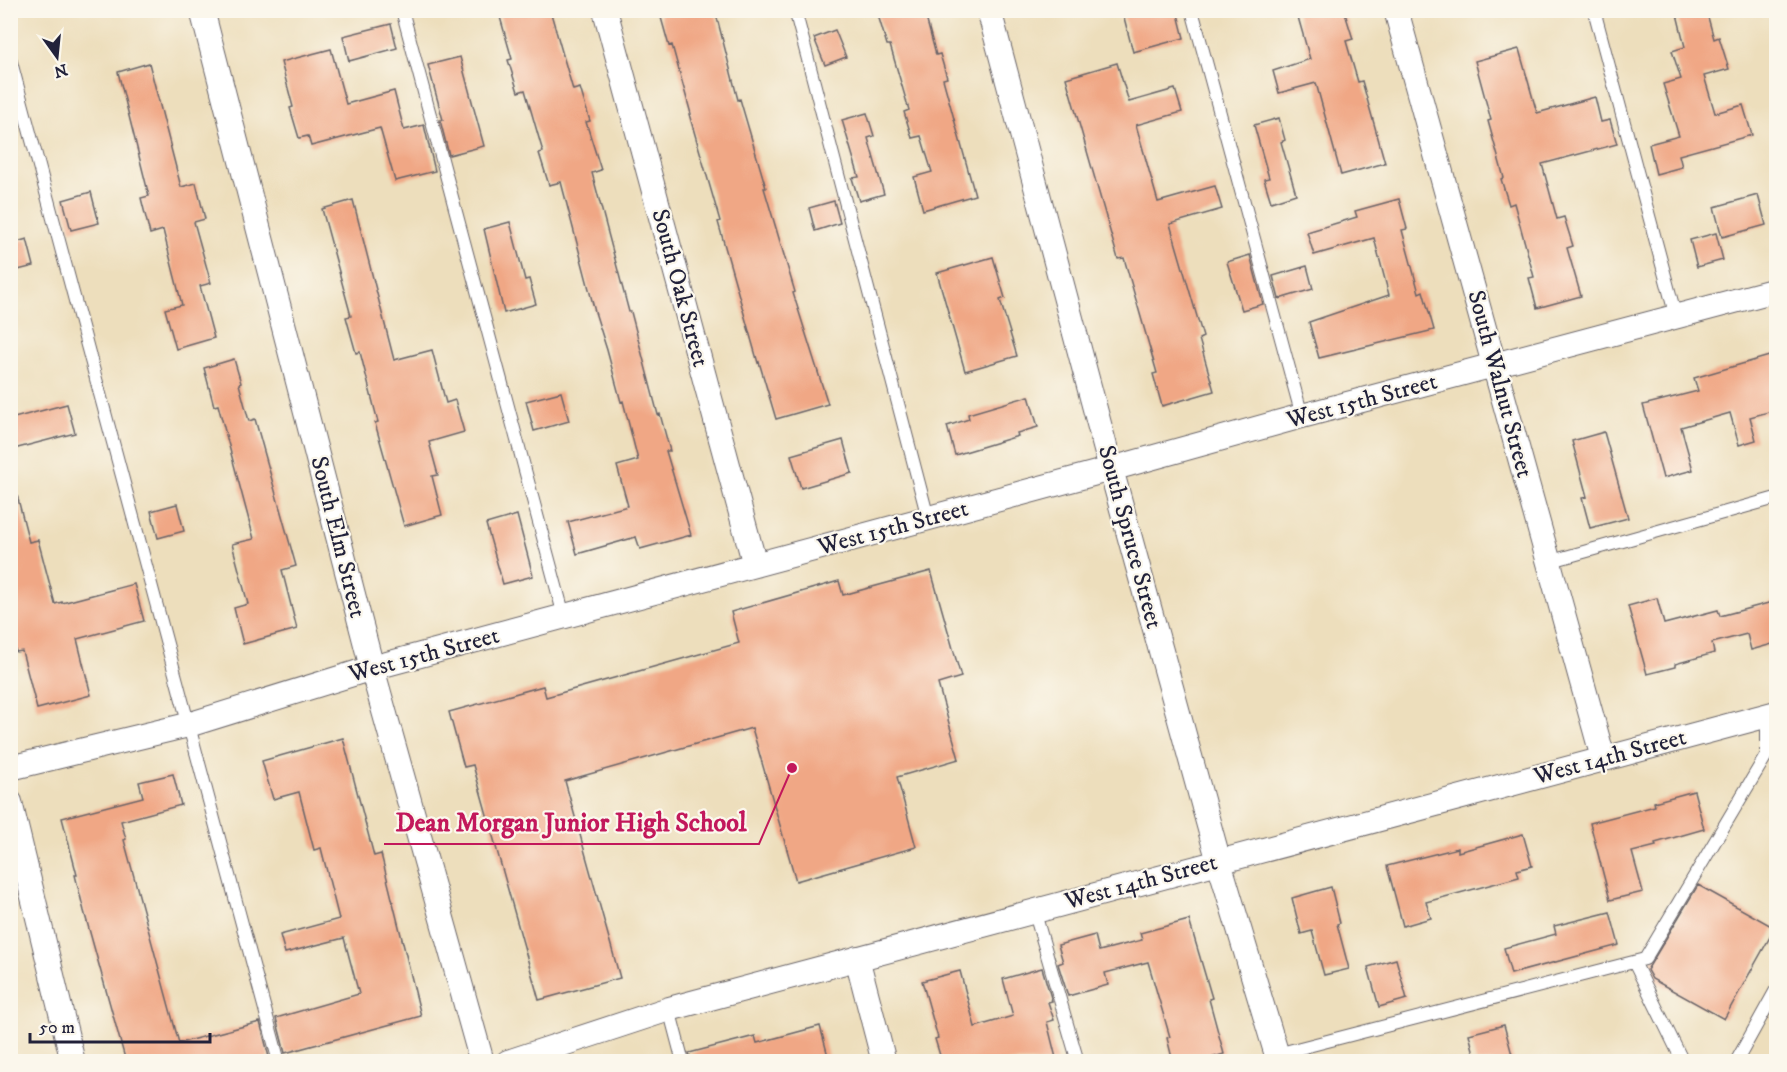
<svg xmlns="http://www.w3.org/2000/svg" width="1787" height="1072" viewBox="0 0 1787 1072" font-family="'IM FELL DW Pica',serif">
  <rect width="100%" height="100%" fill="#fbf7ec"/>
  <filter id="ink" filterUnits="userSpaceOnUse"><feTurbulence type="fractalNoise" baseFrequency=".0167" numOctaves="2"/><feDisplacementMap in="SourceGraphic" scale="12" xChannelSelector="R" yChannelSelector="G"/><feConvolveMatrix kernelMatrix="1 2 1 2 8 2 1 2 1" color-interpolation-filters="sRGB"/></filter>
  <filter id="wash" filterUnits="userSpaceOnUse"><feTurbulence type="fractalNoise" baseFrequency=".008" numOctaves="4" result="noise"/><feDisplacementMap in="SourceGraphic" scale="24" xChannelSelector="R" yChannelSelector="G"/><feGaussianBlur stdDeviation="1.35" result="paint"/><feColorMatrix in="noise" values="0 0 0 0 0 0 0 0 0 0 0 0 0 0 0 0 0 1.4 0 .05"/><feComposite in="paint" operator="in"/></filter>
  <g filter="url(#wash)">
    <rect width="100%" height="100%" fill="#eddebc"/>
    <g id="blocks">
      <path fill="#f0a785" d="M498,10h52l23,80 7,-2 10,33 -4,1 15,48 -9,3 37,139h2l27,103 2,-1 10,37h-4l25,84 -51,14 -4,-12 -59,17 -9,-32 60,-16 -11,-40 21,-6 -15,-59 -2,1 -14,-52 -12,-38 -34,-130 -12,3 -10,-32 4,-1 -18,-62 -7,2 -10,-32 4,-1z
        M671,10h44l23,90 2,-1 26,89h-2l31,104 -2,1 35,111 -52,15 -17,-57 -1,1 -40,-141 2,-1 -31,-107h2l-19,-69 -3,1 -9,-32z
        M896,10h28l12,45 4,-1 7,24 -4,1 32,116 -52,15 -9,-33 18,-5 -11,-36 -9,2 -8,-26 5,-2 -19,-65h-3l-9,-30z
        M1122,10h55l7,28 -51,14z
        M1296,10h48l9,29 -7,2 12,41 4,-1 23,82 -44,12 -25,-92 -37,10 -6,-22 37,-12z
        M1676,10h30l8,29 5,-2 10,32 -25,7 11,37 28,-8 9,30 -73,20 3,12 -26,7 -7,-30 30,-8 -16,-52 18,-5 -9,-28 13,-4z
        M391,24l6,24 -48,13 -6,-25z
        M835,30l11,27 -21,8 -11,-27z
        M331,49l15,55 48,-13 10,39 20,-5 11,46 -40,10 -15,-53 -69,18 -3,-10 -9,2 -9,-30 3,-1 -12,-45z
        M1519,49l18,64 58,-16 6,25 9,-2 7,24 -75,20 15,55 7,-2 9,29 -6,2 14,48 -44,12 -8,-30 5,-1 -20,-74 -5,2 -8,-26 3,-1 -16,-57 3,-1 -16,-59z
        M460,57l24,89 -35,9 -9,-35h3l-15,-55z
        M149,63l32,124 15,-4 9,36 -11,3 17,61 -11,3 14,52 -38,11 -11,-40 17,-4 -19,-75 -13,4 -9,-36 8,-2 -31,-124z
        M1117,63l12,39 46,-13 7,23 -46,13 22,77 57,-16 7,23 -52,15 33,113 -4,2 15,52 -52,15 -9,-32 4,-1 -33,-115 -6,1 -52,-181z
        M867,113l7,23 -6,2 16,56 -25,7 -7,-23 7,-1 -17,-57z
        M1279,118l6,22 -4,2 15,52 -25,8 -7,-23 5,-1 -15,-53z
        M91,192l8,31 -28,7 -8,-30z
        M1758,195l8,30 -44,12 -8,-30z
        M1399,199l8,30 -5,1 17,63 4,-2 11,39 -115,28 -10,-36 80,-27 -15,-57 -60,17 -7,-23 50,-15 -2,-6z
        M353,200l41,160 38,-10 14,53 9,-3 9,32 -35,10 9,33 -6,1 10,39 -38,11 -29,-103 3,-1 -18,-70 -4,1 -10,-36 5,-1 -29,-107z
        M834,201l6,22 -25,8 -6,-23z
        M510,222l15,58 4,-1 7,25 -32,9 -20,-84z
        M1716,233l7,27 -26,7 -7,-27z
        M27,239l7,27 -24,6v-28z
        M1250,255l13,49 -21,6 -15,-48z
        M993,257l12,41 -5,2 17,56 -52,15 -28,-98z
        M1307,266l6,23 -34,10 -6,-23z
        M1776,354v56l-26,7 6,23 -17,5 -9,-32 -49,14 12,43 -30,8 -20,-73 55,-14 -4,-13z
        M234,359l7,24 -2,1 10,37 6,-2 41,147 -14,4 15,59 -54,15 -9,-36 14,-4 -16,-60 22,-5 -36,-134 -4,1 -10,-38z
        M561,392l8,29 -35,10 -8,-30z
        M1029,396l9,31 -21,6 1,3 -63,19 -8,-29 22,-7 -1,-5z
        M67,404l8,29 -65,17v-31z
        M1604,432l24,86 -38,10 -8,-30 5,-1 -15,-56z
        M843,440l9,33 -51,15 -10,-33z
        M10,495h7l12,47 9,-2 17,64 7,-2v1l72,-19 10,37 -67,18 14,56 -54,14 -15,-58 -6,1 -6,-23z
        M177,504l7,27 -26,7 -7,-27z
        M517,515l16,61 -30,8 -17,-60z
        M931,571l30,106 -23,7 21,75 -62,18 19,70 -120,34 -44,-153 -187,53 55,197 -81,22 -66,-235 -9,2 -15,-55 94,-26 3,11 193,-54 -8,-31 108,-31 4,14z
        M1657,598l7,26 54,-14 2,6 56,-15v42l-25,7 -4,-16 -35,9 2,10 -39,11v3l-28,7 -19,-68z
        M343,738l31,118 7,-2 40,162 -136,37 -9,-35 83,-24 -15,-56 -59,15 -5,-18 59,-16 -18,-71 -7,2 -15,-58 -26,7 -11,-38z
        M173,774l8,31 -60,16 5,18 -2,1 55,203 81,-21 9,35 -4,2 -11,3h-128l-42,-151 -9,-36h2l-15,-57 81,-21 -4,-15z
        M1694,791l10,38 -49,14 1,3 -24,6 11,40 -33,8 -20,-77 65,-17 -1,-4z
        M1523,834l9,32 -15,4 2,7 -93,25 5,16 -28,8 -16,-60 71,-18v4z
        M1698,885l77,43 -51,91 -72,-40 -5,-9z
        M1331,887l9,36 -3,1 12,45 -25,6 -12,-44 -11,3 -9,-36z
        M1610,912l9,33 -108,29 -7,-26 52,-14 -2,-8z
        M1189,920l23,78 -3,1 15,55 -26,8h-25l-6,-24 3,-1 -22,-75 -43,11 3,12 -40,11 -10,-32 5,-2 -5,-17 37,-10 4,16 43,-11 -2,-7z
        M1396,959l11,40 -28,8 -11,-40z
        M1042,968l10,33 -4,1 6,18 -7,2 10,40h-115l-7,-23 3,-1 -16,-57 38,-10 15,56 38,-11 -10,-37z
        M1504,1025l10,37h-38l-7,-28z
        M820,1026l8,30 -22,6h-115l-2,-9 66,-17 2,7z"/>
    </g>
  </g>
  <g filter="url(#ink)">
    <use href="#blocks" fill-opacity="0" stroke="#696468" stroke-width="1.5"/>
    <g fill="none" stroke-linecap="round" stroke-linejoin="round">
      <g stroke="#696468" stroke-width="14">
        <path id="lane" d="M402,10l162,606
          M795,10l133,508
          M1192,10l110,406
          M1594,10l82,307
          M10,58l269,1004
          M1548,562l228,-64
          M1034,910l44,152
          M1634,962l49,100
          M669,1009l14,53
          M1277,1054l368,-95 122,-205v-38
          M1736,1062l40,-72"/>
      </g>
      <g stroke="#696468" stroke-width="26">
        <path id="street" d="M202,10l170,658 110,394
          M605,10l150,555
          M989,10l122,459 108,393 60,200
          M1396,10l207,748
          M10,768l178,-43 184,-57 739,-199 191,-53 474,-126
          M10,802l63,260
          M857,958l27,104
          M508,1062l161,-53 1107,-296"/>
      </g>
      <use href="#lane" stroke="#fff" stroke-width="12"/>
      <use href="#street" stroke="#fff" stroke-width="24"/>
    </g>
  </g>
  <g text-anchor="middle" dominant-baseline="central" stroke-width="4.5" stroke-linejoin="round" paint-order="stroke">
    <g font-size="24" fill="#22223b" stroke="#fbf7ec">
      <text transform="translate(680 288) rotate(75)">South Oak Street</text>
      <text transform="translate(1500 384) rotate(75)">South Walnut Street</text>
      <text transform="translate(1362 401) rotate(-15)">West 15th Street</text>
      <text transform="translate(893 528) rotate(-15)">West 15th Street</text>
      <text transform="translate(338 537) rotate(76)">South Elm Street</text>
      <text transform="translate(1130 537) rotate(75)">South Spruce Street</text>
      <text transform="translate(424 655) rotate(-15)">West 15th Street</text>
      <text transform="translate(1610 757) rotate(-15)">West 14th Street</text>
      <text transform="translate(1141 882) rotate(-15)">West 14th Street</text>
    </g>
  </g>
  <path fill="none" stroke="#c2185b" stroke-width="2" d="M792 768L759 844H384"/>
  <circle fill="#c2185b" stroke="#fbf7ec" stroke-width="2" cx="792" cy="768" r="6"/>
  <g font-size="26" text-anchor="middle" font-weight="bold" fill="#c2185b" stroke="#fbf7ec" stroke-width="4.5" stroke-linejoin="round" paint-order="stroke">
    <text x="571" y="831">Dean Morgan Junior High School</text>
  </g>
  <rect width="1787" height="1072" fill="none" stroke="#fbf7ec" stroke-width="36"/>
  <g transform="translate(57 57) rotate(165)" stroke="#fbf7ec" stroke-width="4.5" paint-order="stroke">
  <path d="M0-4.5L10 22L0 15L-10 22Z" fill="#22223b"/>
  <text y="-9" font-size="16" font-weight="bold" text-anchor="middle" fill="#22223b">N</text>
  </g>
  <path d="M30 1033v9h180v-9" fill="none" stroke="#22223b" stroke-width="3"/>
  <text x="39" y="1033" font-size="18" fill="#22223b" stroke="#fbf7ec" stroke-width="4.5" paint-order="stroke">50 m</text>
</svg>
